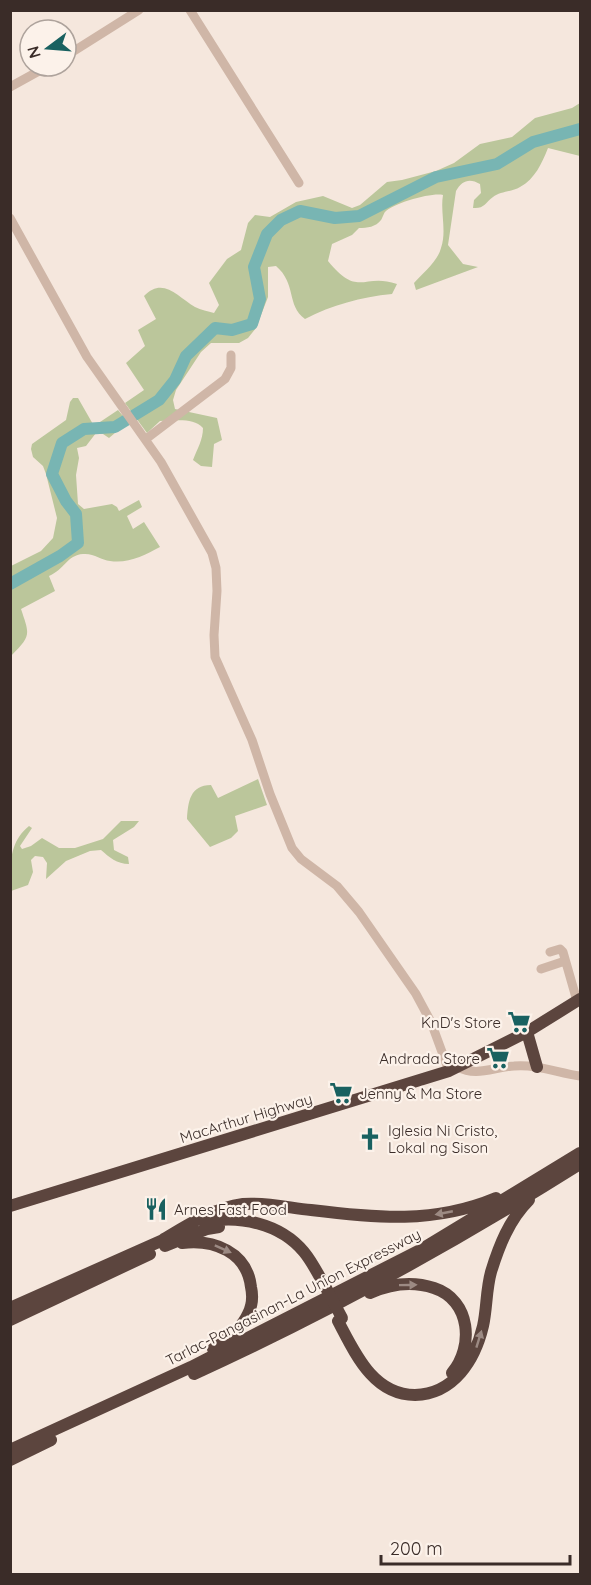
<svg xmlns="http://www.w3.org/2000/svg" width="591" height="1585" viewBox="0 0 591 1585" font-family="Quicksand,sans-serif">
  <rect width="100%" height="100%" fill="#f5e7dd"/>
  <path fill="#bbc69b" d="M580,103v53l-32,-8c-6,15 -13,31 -28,39 -8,5 -20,4 -27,10 -8,6 -9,12 -20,11l1,-8 7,-7 -1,-9c-10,-6 -18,-4 -24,7l-8,54 15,19 15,3 -62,23 -2,-7c8,-9 24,-22 27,-35 6,-17 -1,-36 2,-53 -10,-3 -50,8 -58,17 -1,1 -3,7 -4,8 -5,7 -14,8 -22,8l-7,7 -20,9 -4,17c31,38 35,11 69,23l-5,10c-31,3 -60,11 -87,25 -19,-14 -8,-35 -29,-53l-8,1v30l-12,31 -8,10 -9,5h-28l-10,9 -25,38 -3,10 2,9 42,9 5,22 -8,4 -2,23 -11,-1 -8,-6c4,-11 10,-20 10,-32 -10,-11 -29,-7 -43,-7l-13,12 -22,-30 19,-13 -18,-27 19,-17 -7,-16 18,-11 -12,-23c19,-20 34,1 51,11 6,3 13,4 19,6l5,-8 -10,-22 18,-24 14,-9 7,-27 7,-8 15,2 26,-15 27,-6 29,12 8,-3 27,-23 15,-2 34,-9 18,-8 26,-19 32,-7 23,-19 37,-10z
    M73,398h5l16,28 24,-16 10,12 -19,16 -6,-4 -7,-1 -10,13 -9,2 2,10 -3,17 2,29 6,5 28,-5 5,3 2,4 20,-11 3,7 -15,9 6,13 11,-7 16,25c-15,8 -32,17 -50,14 -9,-1 -16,-8 -27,-7 -16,1 -19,16 -34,22l6,15 -34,18c9,27 10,26 -10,47v-90l30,-15 12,-13 4,-20 -11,-44 -3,-8 -10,-9 -2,-8 1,-5 34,-24 4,-18z
    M258,779l9,26 -32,11 3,15 -7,7 -21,9 -23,-28c1,-17 3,-34 24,-34l7,13z
    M121,821h18l-5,6 -21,13 1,10 14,7 1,7c-12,0 -20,-7 -28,-14l-11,1 -24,10 -20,18 1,-16 -4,-6 -8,-1 -4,4 2,12 -5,13 -17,6c-1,-24 -3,-48 18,-65l3,2 -12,18 2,3 9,-3 11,-8 17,10h16l28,-9z"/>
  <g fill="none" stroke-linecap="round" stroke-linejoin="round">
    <path stroke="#78b5b3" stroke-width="12" d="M10,584l50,-28 18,-13 -2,-29 -10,-13 -14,-27 10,-31 22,-14 31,-2 44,-27 16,-20 11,-24 29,-28 17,2 20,-6 8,-25 -6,-32 13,-33 14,-14 19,-9 35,7 24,-2 77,-39 61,-13 36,-22 47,-13"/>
    <path stroke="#cfb6a7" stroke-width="9" d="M190,10l109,173
      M66,56l73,-46
      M10,87l38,-21
      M10,218l77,139 74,105 51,91 4,15 1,23 -3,44 1,22 37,83 18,54 22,54 9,11 36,27 22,26 57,82 15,28 18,49
      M146,439l79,-60 6,-11v-13
      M550,952l10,-3 3,3 14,49
      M541,969l24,-8
      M458,1067c18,10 36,0 56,-1 23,-2 44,7 66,10"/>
    <path stroke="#5c453e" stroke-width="12" d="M527,1032l10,35
      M10,1206l439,-135 78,-39 53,-33
      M204,1222c35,-7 76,1 100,30 9,11 15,24 22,36
      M164,1239c25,-15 50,-31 79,-35 22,-2 47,4 68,6 65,8 123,14 185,-12
      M182,1243c32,-4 65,9 69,44 2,9 1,19 -3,27 -7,16 -22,25 -35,35
      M165,1246l42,-17 12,-2
      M370,1293c20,-9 43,-12 64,-5 37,12 40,59 18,85
      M10,1308l162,-72
      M10,1320l140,-66
      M338,1321c17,32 35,74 77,74 39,-1 60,-35 68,-69 4,-18 3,-36 8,-54 8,-26 18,-52 38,-72
      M194,1374c134,-61 262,-132 386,-210
      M10,1450l181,-83 231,-118 158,-96
      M10,1460l41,-20"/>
    <path stroke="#5c453e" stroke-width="12" d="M326,1288l16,30"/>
  </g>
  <defs><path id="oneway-solid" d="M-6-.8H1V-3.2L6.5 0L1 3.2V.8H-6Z" transform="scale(1.5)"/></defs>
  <g fill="#9c8a83">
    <use href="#oneway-solid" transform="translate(444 1213) rotate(169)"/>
    <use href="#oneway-solid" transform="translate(223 1249) rotate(24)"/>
    <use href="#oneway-solid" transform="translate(408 1285) rotate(-1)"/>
    <use href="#oneway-solid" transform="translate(479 1339) rotate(-73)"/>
  </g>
  <defs>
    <g id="supermarket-bare" transform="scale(1.8)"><path d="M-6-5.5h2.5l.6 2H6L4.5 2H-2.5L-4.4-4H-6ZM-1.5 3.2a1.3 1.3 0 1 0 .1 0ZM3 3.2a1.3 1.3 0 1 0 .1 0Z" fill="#196160" stroke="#fcf2ea" stroke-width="2.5" paint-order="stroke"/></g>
    <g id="church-bare" transform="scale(1.8)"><path d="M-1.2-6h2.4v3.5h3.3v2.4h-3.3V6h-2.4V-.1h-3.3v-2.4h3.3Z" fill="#196160" stroke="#fcf2ea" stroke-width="2.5" paint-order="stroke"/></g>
    <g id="restaurant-bare" transform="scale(1.8)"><path d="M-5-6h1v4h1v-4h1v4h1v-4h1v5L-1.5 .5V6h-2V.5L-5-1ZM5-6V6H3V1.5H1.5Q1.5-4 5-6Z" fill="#196160" stroke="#fcf2ea" stroke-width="2.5" paint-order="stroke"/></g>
  </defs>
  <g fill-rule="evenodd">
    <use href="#supermarket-bare" x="519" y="1022"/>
    <use href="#supermarket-bare" x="498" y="1058"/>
    <use href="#supermarket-bare" x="341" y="1093"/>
    <use href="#church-bare" x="370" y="1139"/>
    <use href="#restaurant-bare" x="156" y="1209"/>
  </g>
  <g text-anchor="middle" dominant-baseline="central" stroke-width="4.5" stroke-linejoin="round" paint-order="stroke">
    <g font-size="15" fill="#3a2c28" stroke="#fcf2ea" text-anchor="start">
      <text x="501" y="1022" text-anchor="end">KnD's Store</text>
      <text x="480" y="1058" text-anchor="end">Andrada Store</text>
      <text x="359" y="1093">Jenny &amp; Ma Store</text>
      <text x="388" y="1130">Iglesia Ni Cristo,<tspan x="388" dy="17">Lokal ng Sison</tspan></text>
      <text x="174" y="1209">Arnes Fast Food</text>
    </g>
    <g font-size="15" fill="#3a2c28" stroke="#fcf2ea">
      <text transform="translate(246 1118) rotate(-17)">MacArthur Highway</text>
      <text transform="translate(293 1297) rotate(-27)">Tarlac-Pangasinan-La Union Expressway</text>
    </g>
  </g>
  <rect width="591" height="1585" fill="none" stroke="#3a2c28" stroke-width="24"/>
  <g transform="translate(48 48) rotate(254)"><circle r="28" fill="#fcf2ea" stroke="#aea39c" stroke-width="1.5"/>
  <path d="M0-4.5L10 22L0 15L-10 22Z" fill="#196160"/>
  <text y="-9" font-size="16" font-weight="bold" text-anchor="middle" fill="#3a2c28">N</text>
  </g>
  <path d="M381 1555v9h189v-9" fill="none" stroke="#3a2c28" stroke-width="3"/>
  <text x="390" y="1555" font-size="18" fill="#3a2c28" stroke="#fcf2ea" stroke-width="4.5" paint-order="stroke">200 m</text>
</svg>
